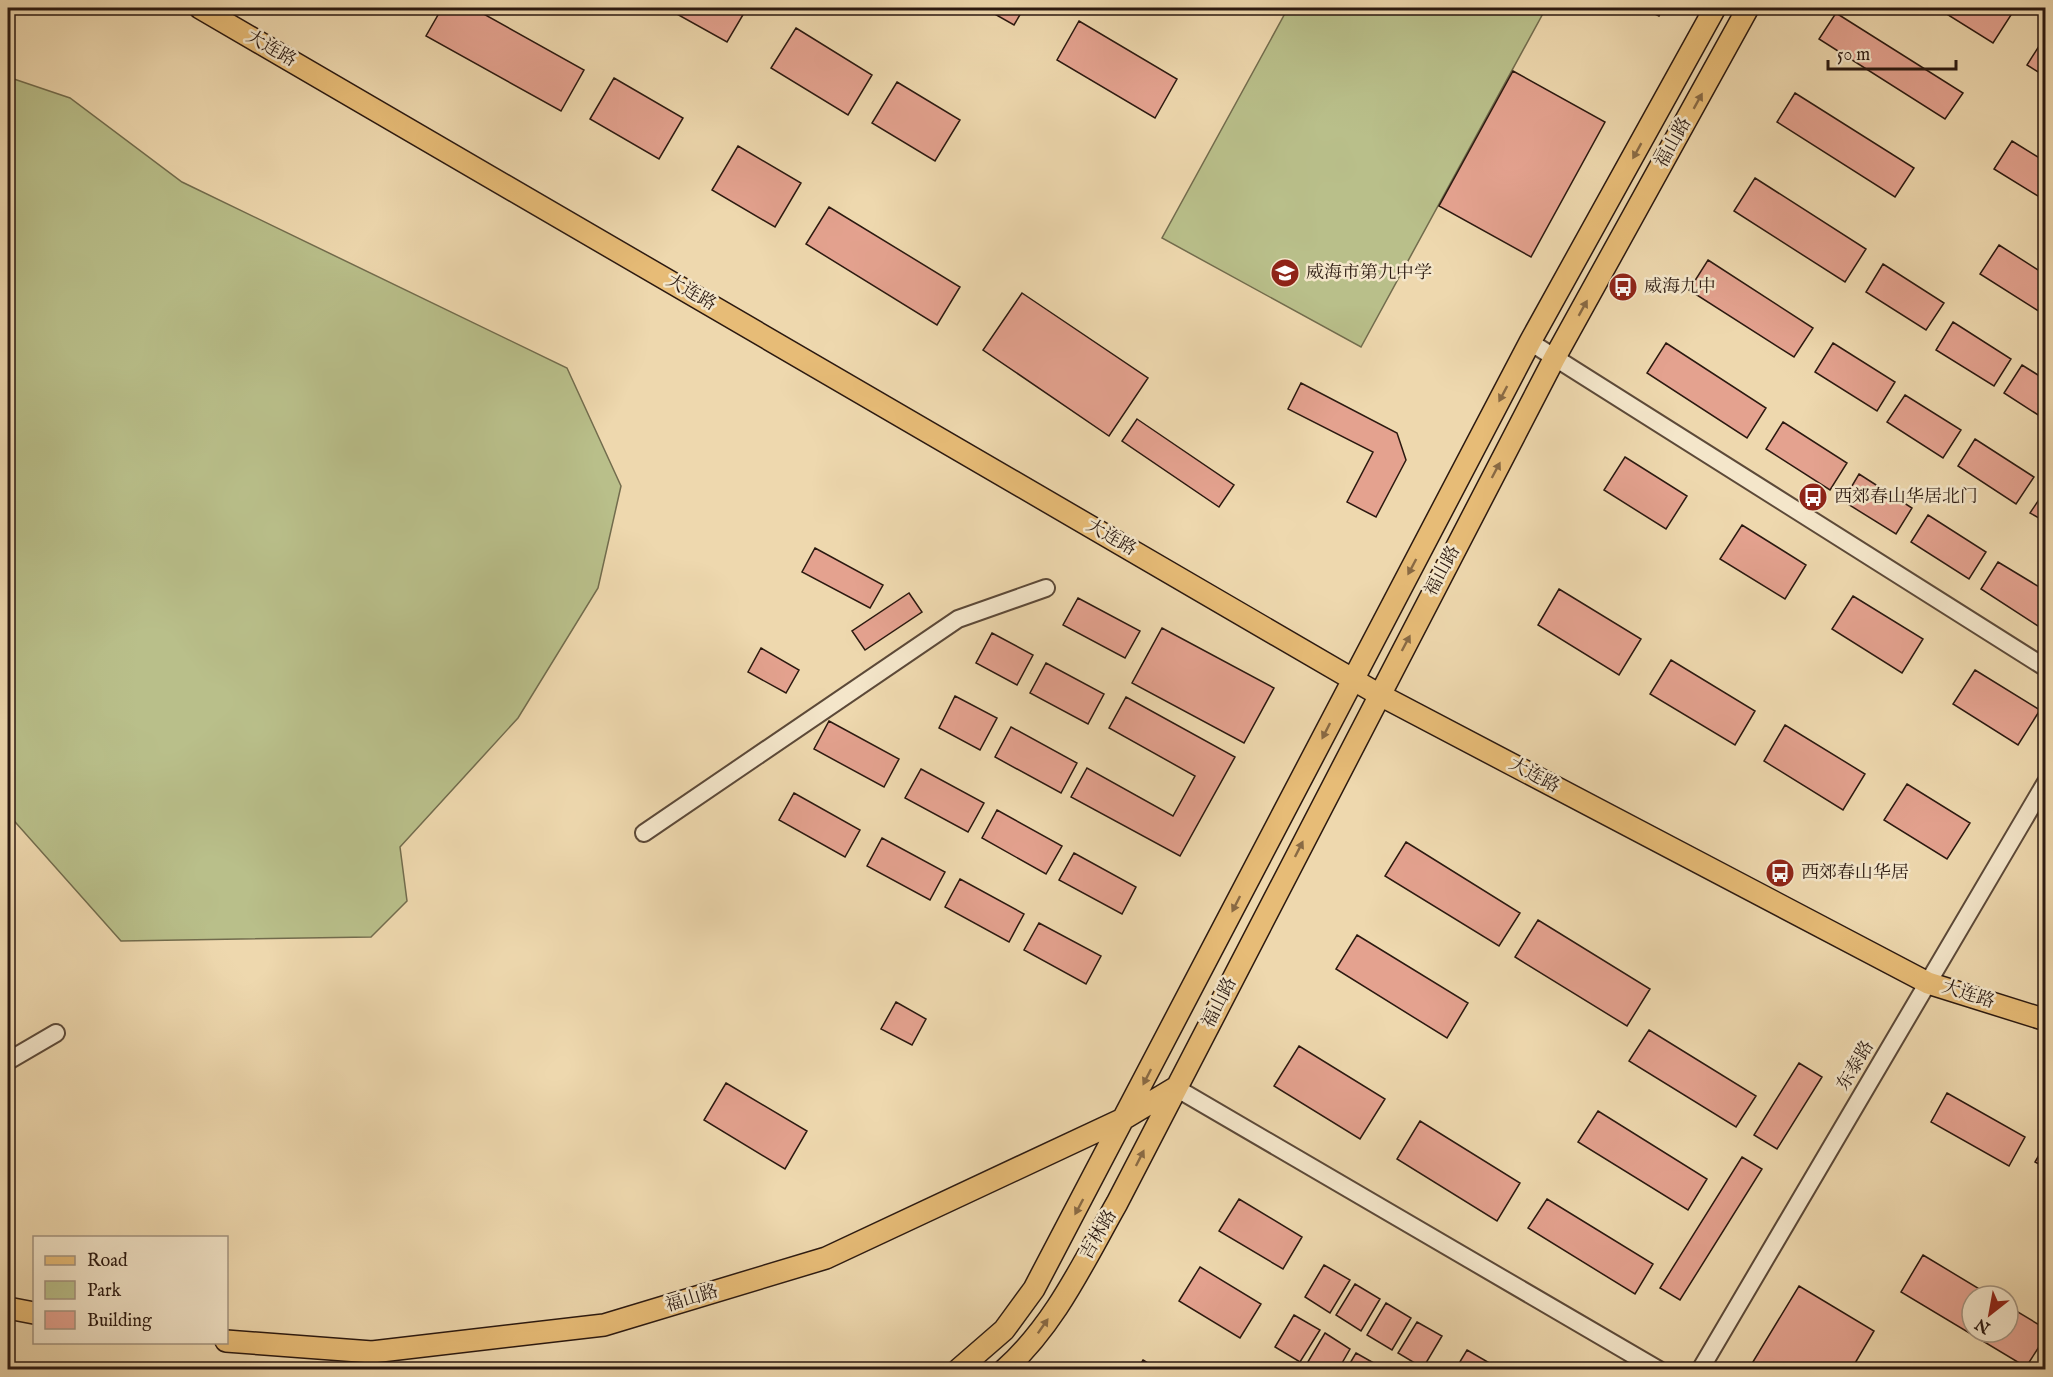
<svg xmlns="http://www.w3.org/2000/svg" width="2053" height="1377" viewBox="0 0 2053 1377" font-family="'IM FELL English','Noto Serif SC',serif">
  <rect width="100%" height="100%" fill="#eed8ae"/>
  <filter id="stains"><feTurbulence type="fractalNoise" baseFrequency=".00333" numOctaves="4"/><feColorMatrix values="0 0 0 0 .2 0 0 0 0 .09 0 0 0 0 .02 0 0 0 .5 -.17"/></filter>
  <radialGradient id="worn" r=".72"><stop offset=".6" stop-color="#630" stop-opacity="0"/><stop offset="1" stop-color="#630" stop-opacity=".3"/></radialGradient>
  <path fill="#b9bf8a" stroke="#726c4d" stroke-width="1.5" d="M1288,8h258l-185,339 -199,-109z
    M8,77l62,21 112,84 385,186 54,118 -23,102 -80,130 -118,129 7,54 -36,36 -250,4 -113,-127z"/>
  <path fill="#e4a28f" stroke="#2b1910" stroke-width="1.5" d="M442,8h31l111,62 -23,41 -135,-75z
    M666,8h81l-20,34z
    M984,8h40l-10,17z
    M1642,8h21l-4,8z
    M1937,8h63l11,7 -18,28z
    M1836,13l127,80 -18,26 -126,-80z
    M1079,21l98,58 -22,39 -98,-58z
    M796,28l76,47 -24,40 -77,-47z
    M2046,35v42l-19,-12z
    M1513,71l92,51 -74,135 -92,-51z
    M614,78l69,40 -24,41 -69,-40z
    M897,82l63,38 -25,41 -63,-38z
    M1795,93l119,75 -19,29 -118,-75z
    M2012,141l34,21v39l-52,-32z
    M738,146l63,37 -26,44 -63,-37z
    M1755,178l111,71 -21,33 -111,-71z
    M829,207l131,80 -23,38 -131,-81z
    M1999,245l47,30v29l-6,8 -60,-38z
    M1708,260l105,68 -19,29 -105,-67z
    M1883,264l61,39 -18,27 -60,-38z
    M1022,293l126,85 -39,58 -126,-86z
    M1953,322l58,37 -17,27 -58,-36z
    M1666,343l100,65 -19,30 -100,-65z
    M1833,343l62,39 -18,29 -62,-39z
    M2022,365l24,15v40l-42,-27z
    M1301,383l96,50 9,27 -30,57 -29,-15 26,-50 -85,-43z
    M1905,395l56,35 -18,28 -56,-36z
    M1137,419l97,66 -15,22 -97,-66z
    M1783,422l64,41 -17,27 -64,-41z
    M1975,439l59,38 -18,27 -58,-38z
    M1625,457l62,39 -21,33 -62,-39z
    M1859,474l53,34 -16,26 -53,-33z
    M2046,489v33l-16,-9z
    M1928,515l58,37 -17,27 -58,-37z
    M1742,525l64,40 -21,34 -65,-40z
    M815,548l68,37 -13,23 -68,-36z
    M1998,562l48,29v29l-5,8 -60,-39z
    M1559,589l82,50 -22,36 -81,-50z
    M909,593l13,19 -57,38 -13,-19z
    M1853,596l70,43 -21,34 -70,-44z
    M1078,598l62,33 -15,27 -62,-33z
    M1162,628l112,60 -30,55 -112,-60z
    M992,633l41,22 -16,30 -41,-22z
    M761,648l38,22 -13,23 -38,-21z
    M1671,660l84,51 -20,34 -85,-51z
    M1046,663l58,31 -16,30 -58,-31z
    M1975,670l65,40 -22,35 -65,-41z
    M955,696l42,22 -17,32 -41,-22z
    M1126,697l109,60 -55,99 -109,-59 16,-29 86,48 22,-40 -86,-48z
    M829,721l70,38 -15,28 -70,-38z
    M1785,725l80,49 -22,36 -79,-49z
    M1011,727l66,36 -16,30 -66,-36z
    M921,769l63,34 -16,29 -63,-34z
    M1907,784l63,39 -23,36 -63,-39z
    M794,793l66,37 -15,27 -66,-37z
    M997,810l65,36 -16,28 -64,-36z
    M882,838l63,34 -15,28 -63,-34z
    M1406,842l114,71 -21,33 -114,-70z
    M1074,853l62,34 -14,27 -63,-34z
    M960,879l64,35 -15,28 -64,-35z
    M1538,920l112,69 -23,37 -112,-69z
    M1039,923l62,33 -15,28 -62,-34z
    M1357,935l111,68 -21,35 -111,-69z
    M896,1002l30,17 -14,26 -31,-16z
    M1649,1030l107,66 -20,31 -107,-66z
    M1299,1046l86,53 -25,40 -86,-53z
    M1799,1063l23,14 -45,72 -23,-14z
    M726,1083l81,48 -22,38 -81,-49z
    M1947,1093l78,44 -16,29 -78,-44z
    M1598,1111l109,68 -19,31 -110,-68z
    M1420,1121l100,62 -23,38 -100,-62z
    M2046,1143v25l-11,-6z
    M1742,1157l20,12 -82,131 -20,-12z
    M1239,1199l63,38 -19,32 -64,-38z
    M1547,1199l106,65 -18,30 -107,-66z
    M1923,1255l68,41h-19v36h36v-26l38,23v7l-20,31 -125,-75z
    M1324,1265l26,15 -20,33 -25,-16z
    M1200,1267l61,37 -21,34 -61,-37z
    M1355,1284l25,15 -19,32 -25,-16z
    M1799,1286l75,45 -23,39h-103z
    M1386,1303l25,15 -19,32 -25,-15z
    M1294,1315l26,15 -20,32 -25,-15z
    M1417,1322l25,14 -19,32 -25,-15z
    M1325,1333l25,16 -12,21h-25l-7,-5z
    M1467,1350l26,15 -3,5h-35z
    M1356,1353l25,14 -2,3h-33z
    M1143,1360l16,10h-22z"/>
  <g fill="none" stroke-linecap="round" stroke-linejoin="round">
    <g stroke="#5c4938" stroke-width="20">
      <path id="minor" d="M1530,342l516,326
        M644,833l314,-214 88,-31
        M8,1061l48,-28
        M1176,1088l483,282
        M1700,1370l346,-588"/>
    </g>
    <g stroke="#2b1910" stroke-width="24">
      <path id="major" d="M200,8l1178,686 550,289 118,37
        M8,1308l26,5
        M226,1341l146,11 232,-27 222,-67 299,-140 50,-30
        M958,1370l46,-40 30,-41 496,-947 185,-334
        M1004,1370c51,-45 80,-109 113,-167l437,-844 194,-351"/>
    </g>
    <use href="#minor" stroke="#f4e6ca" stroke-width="16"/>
    <use href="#major" stroke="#e7bc77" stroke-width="21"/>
  </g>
  <defs><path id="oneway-solid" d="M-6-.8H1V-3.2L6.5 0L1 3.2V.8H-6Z" transform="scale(1.5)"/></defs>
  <g fill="#896a44">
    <use href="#oneway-solid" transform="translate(1698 101) rotate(-61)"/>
    <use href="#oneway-solid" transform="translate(1637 151) rotate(119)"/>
    <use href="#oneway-solid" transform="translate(1583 308) rotate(-61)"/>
    <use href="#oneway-solid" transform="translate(1503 394) rotate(118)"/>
    <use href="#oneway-solid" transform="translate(1496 470) rotate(-62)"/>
    <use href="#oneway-solid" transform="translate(1412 567) rotate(118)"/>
    <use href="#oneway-solid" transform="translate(1406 643) rotate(-62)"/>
    <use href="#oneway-solid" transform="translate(1326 731) rotate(117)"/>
    <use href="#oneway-solid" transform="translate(1299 849) rotate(-63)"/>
    <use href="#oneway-solid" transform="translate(1236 904) rotate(117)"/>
    <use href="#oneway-solid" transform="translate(1147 1077) rotate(117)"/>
    <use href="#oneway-solid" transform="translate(1140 1158) rotate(-63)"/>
    <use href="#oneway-solid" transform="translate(1079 1207) rotate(118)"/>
    <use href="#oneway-solid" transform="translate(1043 1326) rotate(-55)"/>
  </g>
  <defs>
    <g id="school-disc" transform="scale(1.5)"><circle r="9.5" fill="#8f2418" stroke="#f4e6ca"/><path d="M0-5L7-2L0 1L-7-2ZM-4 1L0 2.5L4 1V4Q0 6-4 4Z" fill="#fff"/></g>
    <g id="bus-disc" transform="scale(1.5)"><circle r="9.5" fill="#8f2418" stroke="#f4e6ca"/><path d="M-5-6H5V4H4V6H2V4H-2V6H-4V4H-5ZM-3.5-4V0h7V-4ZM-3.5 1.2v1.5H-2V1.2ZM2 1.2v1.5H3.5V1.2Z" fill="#fff"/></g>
  </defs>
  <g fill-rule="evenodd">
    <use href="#school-disc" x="1285" y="273"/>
    <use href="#bus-disc" x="1623" y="287"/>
    <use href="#bus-disc" x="1813" y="497"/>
    <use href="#bus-disc" x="1780" y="873"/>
  </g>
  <g text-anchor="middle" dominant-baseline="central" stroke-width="5" stroke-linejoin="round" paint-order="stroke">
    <g font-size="18" fill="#2b1910" stroke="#f4e6ca">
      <text transform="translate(271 49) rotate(30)">大连路</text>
      <text transform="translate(1674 143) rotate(-61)">福山路</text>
      <text transform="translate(691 293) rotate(30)">大连路</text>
      <text transform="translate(1111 538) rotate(30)">大连路</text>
      <text transform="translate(1443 571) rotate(-62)">福山路</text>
      <text transform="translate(1534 776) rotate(28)">大连路</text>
      <text transform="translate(1968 995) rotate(18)">大连路</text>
      <text transform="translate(1220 1003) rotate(-63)">福山路</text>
      <text transform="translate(1856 1066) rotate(-59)">东泰路</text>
      <text transform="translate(1099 1235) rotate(-60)">吉林路</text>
      <text transform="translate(692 1299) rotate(-17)">福山路</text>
    </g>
    <g font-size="18" fill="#2b1910" stroke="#f4e6ca" text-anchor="start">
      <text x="1306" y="273">威海市第九中学</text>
      <text x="1644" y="287">威海九中</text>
      <text x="1834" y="497">西郊春山华居北门</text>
      <text x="1801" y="873">西郊春山华居</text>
    </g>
  </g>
  <rect width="2053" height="1377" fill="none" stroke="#eed8ae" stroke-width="30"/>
  <rect x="9" y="9" width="2035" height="1359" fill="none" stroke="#2b1910" stroke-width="3"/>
  <rect x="15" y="15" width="2023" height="1347" fill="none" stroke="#2b1910" stroke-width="1.5"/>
  <rect x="33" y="1236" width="195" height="108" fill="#f4e6ca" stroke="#a49480" stroke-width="1.5"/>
  <rect x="45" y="1256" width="30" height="9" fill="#e7bc77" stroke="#a49480" stroke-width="1.5"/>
  <text x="87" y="1266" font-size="18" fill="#2b1910">Road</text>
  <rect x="45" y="1281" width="30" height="18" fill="#b9bf8a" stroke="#a49480" stroke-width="1.5"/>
  <text x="87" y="1296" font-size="18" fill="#2b1910">Park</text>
  <rect x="45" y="1311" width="30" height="18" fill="#e4a28f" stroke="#a49480" stroke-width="1.5"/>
  <text x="87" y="1326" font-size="18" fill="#2b1910">Building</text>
  <g transform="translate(1990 1314) rotate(211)"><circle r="28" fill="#f4e6ca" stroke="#a49480" stroke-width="1.5"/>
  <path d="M0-4.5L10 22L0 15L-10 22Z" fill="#8f2418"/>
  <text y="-9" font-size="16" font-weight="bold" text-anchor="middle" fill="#2b1910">N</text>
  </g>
  <path d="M1828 60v9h128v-9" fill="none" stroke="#2b1910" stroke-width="3"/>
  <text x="1837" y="60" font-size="18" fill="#2b1910" stroke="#f4e6ca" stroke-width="4.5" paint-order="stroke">50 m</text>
  <rect width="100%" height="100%" filter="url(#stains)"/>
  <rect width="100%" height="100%" fill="url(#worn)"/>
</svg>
